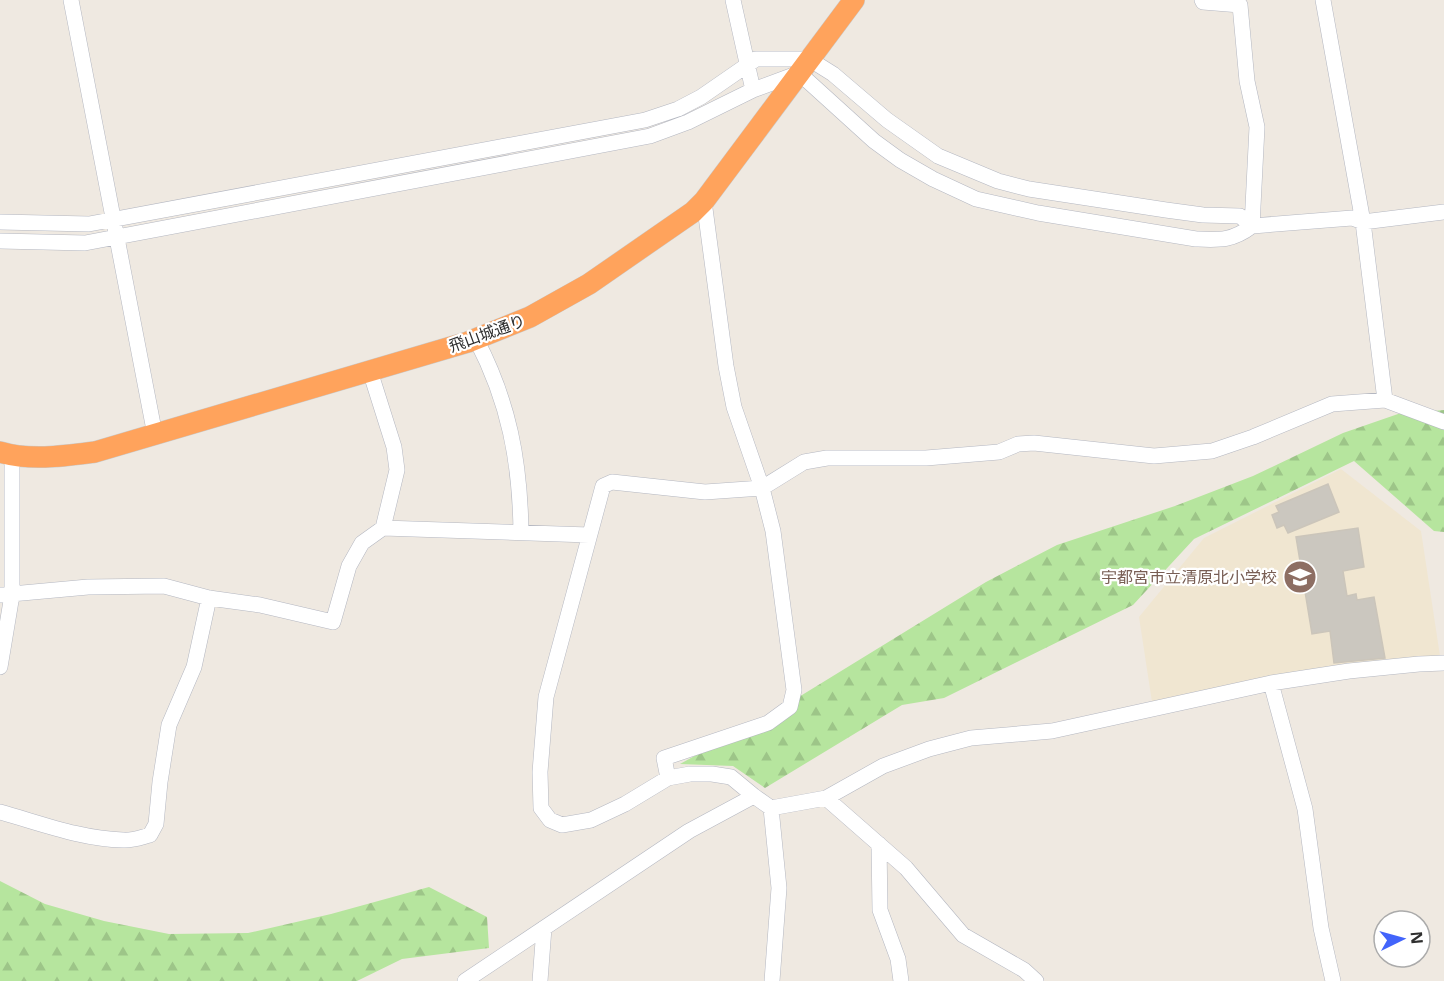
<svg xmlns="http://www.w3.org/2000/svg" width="1444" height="981" viewBox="0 0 1444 981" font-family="'Open Sans','Noto Sans JP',sans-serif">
  <defs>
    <pattern id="forest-firs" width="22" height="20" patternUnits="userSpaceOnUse" patternTransform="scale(1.5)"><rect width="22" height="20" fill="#b6e59e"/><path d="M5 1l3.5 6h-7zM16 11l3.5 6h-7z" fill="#9dc588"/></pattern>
  </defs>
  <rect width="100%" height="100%" fill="#efe9e1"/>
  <path fill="#f0e6d1" d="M1341,469l80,62 19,125 -74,8 -214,38 -13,-85 65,-79z"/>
  <path fill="url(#forest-firs)" d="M1444,410v122l-10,-1 -80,-70 -160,78 -61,66 -189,93 -42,7 -137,83 -32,-22 -53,-2 96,-53 210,-129 71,-37 118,-39 78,-30 90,-43 55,-19z
    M0,881l45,23 59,17 65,13 79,-1 83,-19 98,-27 58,30 2,31 -87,11 -45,22h-357z"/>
  <path fill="#cbc7bf" stroke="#cbc5ba" stroke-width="1.5" d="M1328,484l11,28 -51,21 -4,-8 -7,3 -5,-13 7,-3 -3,-6z
    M1358,528l6,39 -21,4 4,25 9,-2 1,6 17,-3 11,61 -51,5 -4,-32 -18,3 -16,-97z"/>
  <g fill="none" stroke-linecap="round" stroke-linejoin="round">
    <g stroke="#b4b7c1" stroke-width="16">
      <path id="minor" d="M71,0l84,435
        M733,0l20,90
        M1202,0l1,2 37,3 7,76 10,46 -5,99
        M1323,0l40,222 22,178
        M0,222l89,2 556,-104 33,-11 23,-12 55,-38h53l24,15 54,46 51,36 60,25 31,8 137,21 37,5 37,1 12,10
        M0,241l85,2 565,-107 38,-14 65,-32 46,-17 75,68 26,19 33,19 43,20 62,14 158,26c24,1 36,2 56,-13l100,-8 11,4 81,-10
        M476,339c33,63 44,122 45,193
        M370,371l24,76 3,23 -14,58
        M1444,422l-59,-22 -53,4 -79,33 -41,14 -58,5 -120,-13 -16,1 -19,8 -73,6h-99l-23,4 -42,26 -57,4 -93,-10 -9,4 -57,211 -6,75 1,36 9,12 12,5 29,-5 34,-16 43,-26 22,-4h22l19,3 23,19 17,12 55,-10 57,-32 46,-17 42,-11 81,-7 219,-48 78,-12 70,-7 25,-1
        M0,595l88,-8 76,-1 45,12 51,7 73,17 16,-56 13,-23 21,-15 206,7
        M0,667l12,-72v-139
        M1271,683l34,126 16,119 12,53
        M668,778l-4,-20 104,-35 22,-16 4,-17 -21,-159 -11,-43 -28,-81 -8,-41 -22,-165
        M826,798l80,70 57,67 61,35 12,11
        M771,808l8,80 -7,93
        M0,812c40,11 81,27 123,28 9,1 19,-3 27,-5l6,-11 4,-42 9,-57 25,-58 15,-69
        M879,844l1,66 18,49 3,22
        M465,981l224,-150 65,-35
        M540,981l4,-53"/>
    </g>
    <g stroke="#c9c9c9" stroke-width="22">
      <path id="highway" d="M0,452c30,9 64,4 95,0l373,-110 62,-25 59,-33 104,-72 11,-11 150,-201"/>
    </g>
    <use href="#minor" stroke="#fff" stroke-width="15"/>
    <use href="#highway" stroke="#ffa35c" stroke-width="21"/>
  </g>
  <defs>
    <g id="school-disc" transform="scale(1.725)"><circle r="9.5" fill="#8d6e63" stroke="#fff"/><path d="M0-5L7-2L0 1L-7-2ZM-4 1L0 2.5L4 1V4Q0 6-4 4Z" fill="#fff"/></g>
  </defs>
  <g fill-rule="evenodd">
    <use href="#school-disc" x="1300" y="577"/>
  </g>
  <g text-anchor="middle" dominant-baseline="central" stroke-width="4.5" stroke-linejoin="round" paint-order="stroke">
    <g font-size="16" fill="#2e2e2e" stroke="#fff">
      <text transform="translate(487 333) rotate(-20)">飛山城通り</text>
    </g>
    <g font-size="16" fill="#785e54" stroke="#fff" text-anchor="end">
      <text x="1277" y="577">宇都宮市立清原北小学校</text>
    </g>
  </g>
  <g transform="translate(1402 939) rotate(85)"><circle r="28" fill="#ffffff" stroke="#ababab" stroke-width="1.5"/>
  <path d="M0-4.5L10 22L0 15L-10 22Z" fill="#4264fb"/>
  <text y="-9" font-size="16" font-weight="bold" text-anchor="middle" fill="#2e2e2e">N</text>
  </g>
</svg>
